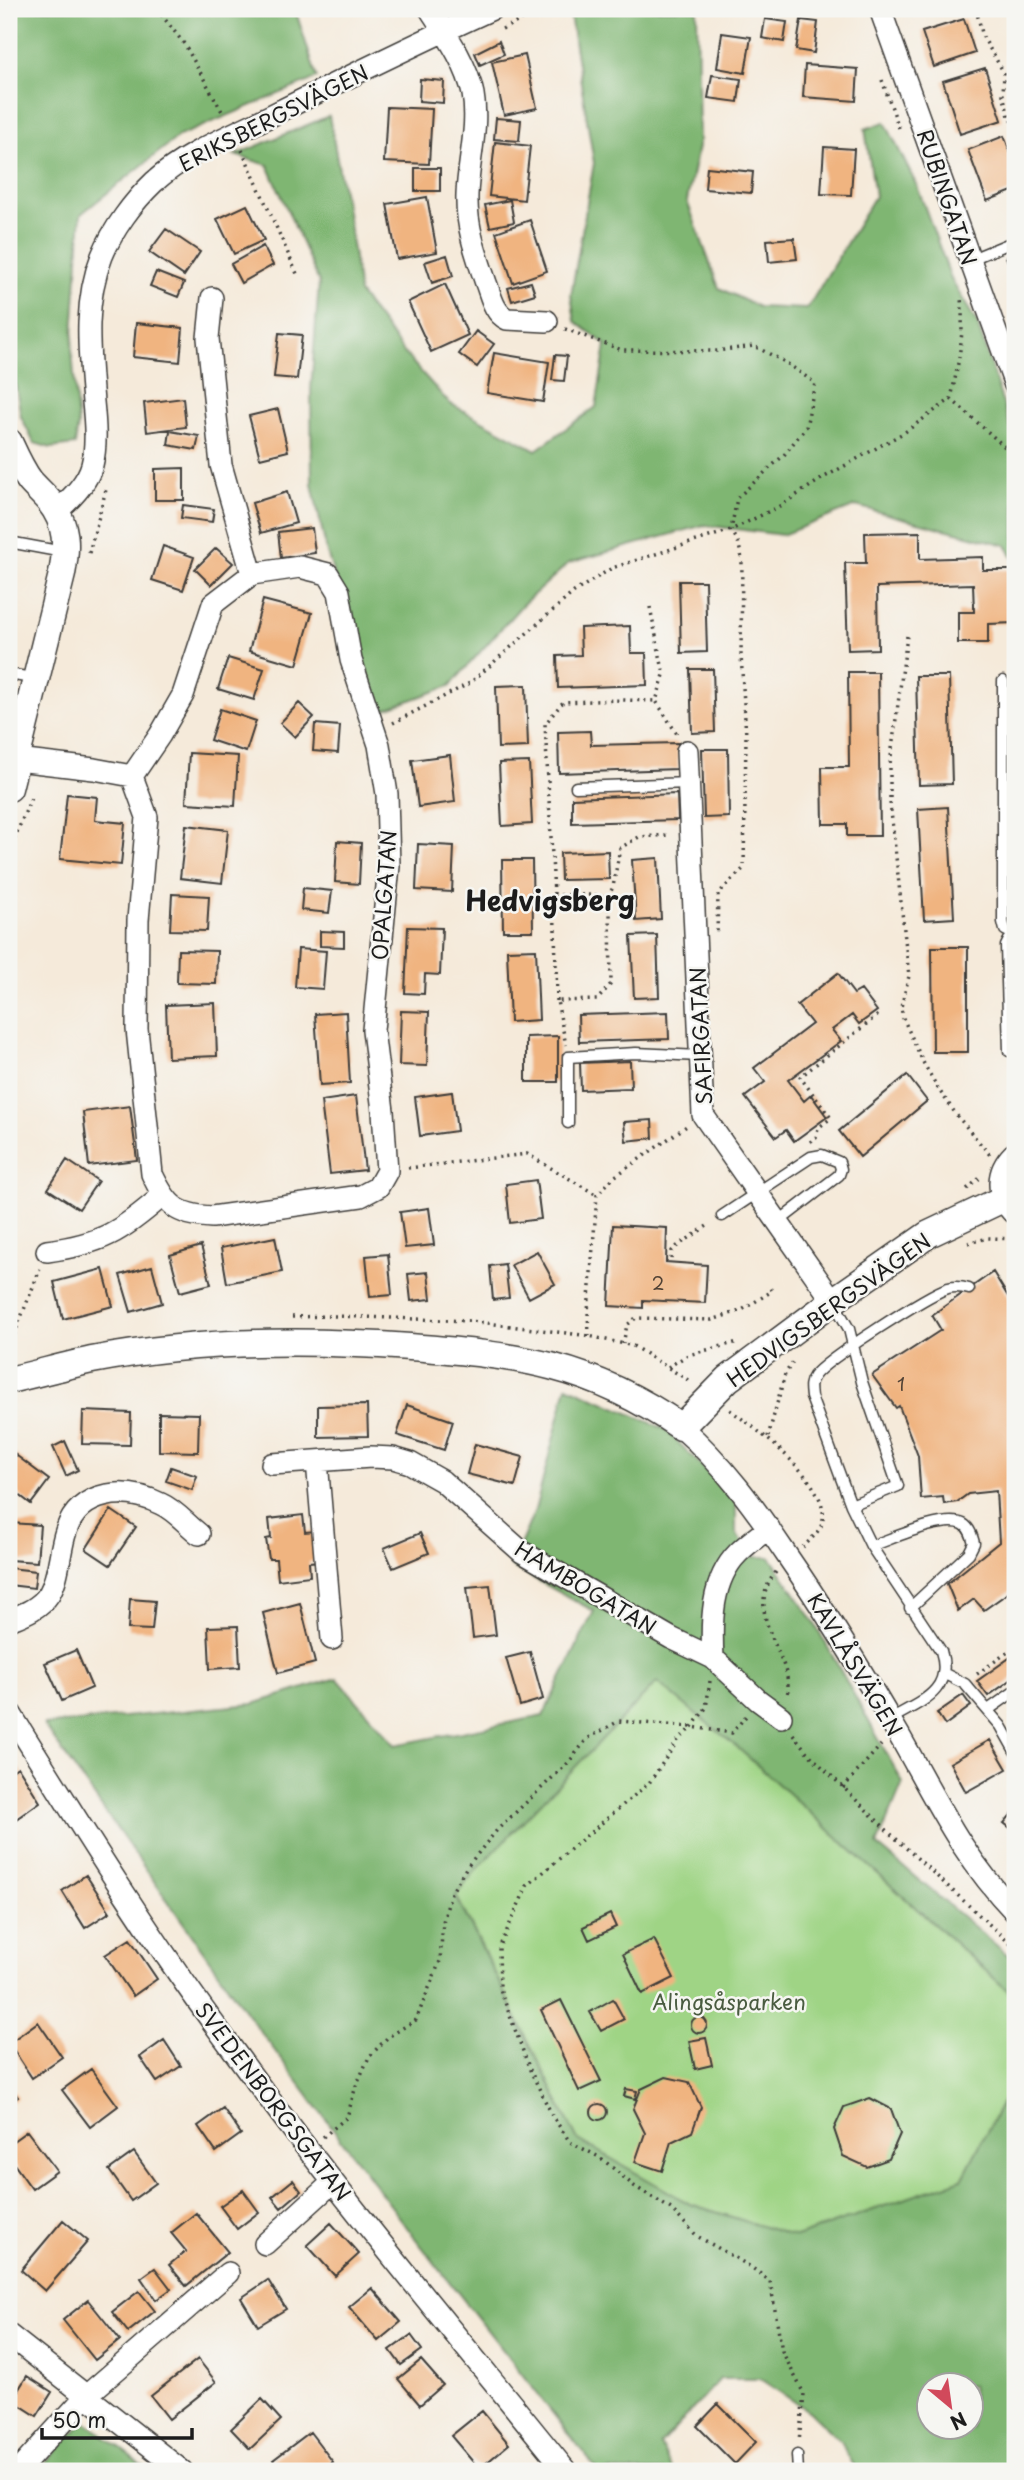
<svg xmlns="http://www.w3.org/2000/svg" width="1024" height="2480" viewBox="0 0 1024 2480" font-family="'Playpen Sans',sans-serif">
  <rect width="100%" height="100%" fill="#f6f6f2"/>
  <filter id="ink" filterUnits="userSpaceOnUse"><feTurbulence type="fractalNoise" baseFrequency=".0143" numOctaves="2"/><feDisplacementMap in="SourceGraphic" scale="14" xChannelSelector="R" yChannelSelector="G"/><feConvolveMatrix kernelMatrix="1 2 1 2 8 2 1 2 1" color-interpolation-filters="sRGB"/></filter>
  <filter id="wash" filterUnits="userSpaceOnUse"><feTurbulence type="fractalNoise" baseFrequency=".00686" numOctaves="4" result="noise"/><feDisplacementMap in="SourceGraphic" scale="28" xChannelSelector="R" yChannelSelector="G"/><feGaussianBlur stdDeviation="1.57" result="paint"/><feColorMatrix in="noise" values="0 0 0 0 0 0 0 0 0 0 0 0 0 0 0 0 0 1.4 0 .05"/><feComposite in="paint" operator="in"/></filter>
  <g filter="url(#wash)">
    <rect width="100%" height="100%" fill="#f5eada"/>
    <path fill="#9fd485" stroke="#5e7850" stroke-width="2" d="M657,1682l80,65 278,250v81l-53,101 -166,58 -106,-33 -113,-65 -121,-244 20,-25z"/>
    <path fill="#7fb672" stroke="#4e6947" stroke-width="2" fill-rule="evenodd" d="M9,9h286l22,69 -138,58 -98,78 -9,136 6,75 -3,20 -24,3 -17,-5 -13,-26 -12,-71z
      M569,9h128l2,133 -12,59 32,87 39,19 49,2 68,-113 -10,-67 20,-7 32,64 35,95 25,42 38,118v120l-9,-16 -150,-39 -74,29 -78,-10 -135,38 -47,42 -72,81 -67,24 -27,-67 -29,-90 -15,-69 -1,-95 8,-107 -51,-117 -33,-10 94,-39 20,107 10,70 47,62 43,48 87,47 60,-43 10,-62 -31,-24 -4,-26 23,-132z
      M567,1386l98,43 71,71v33l18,24h16l41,60 92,166 -26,62 138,116v36l-278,-250 -80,-65 -181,188 -20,26 121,243 113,65 106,33 166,-58 53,-101v393h-158l-17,-30 -30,-29 -50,-33h-40l-60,66 13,26h-75l-183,-233 -164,-219 -207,-294 209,-21 84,-26 58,67 148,-29 51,-105 -83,-45 24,-56zM930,2386h42v42h-42z
      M85,2421l65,50h-113z"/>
    <g id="blocks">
      <path fill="#f0b480" d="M765,19l22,3 -3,20 -22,-4z
        M964,19l11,34 -41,14 -12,-35z
        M801,20l17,2 -4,31 -18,-3z
        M722,33l29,4 -6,36 -28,-5z
        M499,41l5,13 -24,11 -5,-12z
        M525,55l12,53 -33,7 -12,-53z
        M805,65l53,4 -2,32 -53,-4z
        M985,68l17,52 -42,14 -17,-53z
        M712,75l29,4 -3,23 -30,-4z
        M420,79l24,2 -1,22 -24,-2z
        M387,107l45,2 -3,55 -45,-2z
        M496,118l25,2 -2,21 -25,-2z
        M1004,136l11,28v26l-28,11 -19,-51z
        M495,142l35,4 -6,54 -35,-4z
        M824,147l30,2 -3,46 -30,-1z
        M707,167l46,5 -2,21 -46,-4z
        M415,168h25v23h-25z
        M427,197l10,55 -40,7 -10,-55z
        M510,200l4,22 -24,5 -5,-22z
        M247,205l17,35 -30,14 -17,-35z
        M530,220l17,51 -34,12 -17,-51z
        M166,229l34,23 -16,24 -35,-24z
        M794,238l3,21 -28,3 -2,-22z
        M263,246l10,19 -32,18 -10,-19z
        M1015,253v17l-3,2 -6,-15z
        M447,255l6,21 -21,7 -7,-21z
        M156,272l28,11 -6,14 -28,-11z
        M531,282l4,12 -23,7 -4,-13z
        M445,284l23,51 -37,17 -23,-50z
        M136,323l47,5 -3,34 -47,-5z
        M476,331l18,13 -17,23 -18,-13z
        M279,333l23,2 -5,44 -23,-2z
        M494,353l55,9 -6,40 -56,-9z
        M555,355l12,1 -3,25 -12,-1z
        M183,398l3,29 -39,5 -3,-29z
        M278,409l10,42 -28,7 -11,-42z
        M170,431l29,5 -3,14 -28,-5z
        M184,468v32h-29v-31z
        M287,492l9,31 -35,10 -9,-30z
        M183,505l31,4 -2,13 -31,-4z
        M312,528l3,25 -34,5 -3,-26z
        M920,532v27l63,-2v13h32v53l-27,1v19h-30v-31h16l-1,-28 -96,3 1,62 -30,1 -3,-87h21l-1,-30z
        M163,546l31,11 -11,33 -31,-10z
        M216,548l17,15 -22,22 -16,-16z
        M679,581h26l2,71 -26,1z
        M263,600l49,13 -15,52 -48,-14z
        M630,626l1,27h15l1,32 -89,3 -1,-32 24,-1 -1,-27z
        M228,658l36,11 -10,31 -36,-11z
        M690,669h23l2,63 -23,1z
        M848,672h30l2,164h-33v-12h-24l-1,-57h27z
        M916,676h33l3,108 -33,1z
        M526,685l2,62 -30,1 -2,-62z
        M299,703l15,14 -19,20 -15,-14z
        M220,709l36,12 -10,31 -36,-12z
        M315,724l25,2 -2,27 -25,-2z
        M590,731l1,14 87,-2v26l-119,4 -1,-41z
        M702,749h26l1,68 -25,1z
        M189,753l49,3 -3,50 -49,-3z
        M450,755l5,47 -37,5 -6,-47z
        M529,762l3,62 -30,2 -3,-63z
        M67,794l30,3 -2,23 30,3 -4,42 -61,-6z
        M677,794l1,26 -106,3v-25z
        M948,807l6,111 -30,2 -6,-111z
        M186,825l42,5 -6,53 -42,-5z
        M337,841l24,2 -2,41 -24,-2z
        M418,844l36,2 -2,46 -36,-2z
        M608,851l1,28 -48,1 -1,-27z
        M658,858l3,61 -25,2 -4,-61z
        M502,860h30l1,71h-30z
        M303,888l29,3 -3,22 -28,-3z
        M172,894l37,2 -2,35 -37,-1z
        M408,927l34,1 -2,47 -15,-1 -1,20 -19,-1z
        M320,931l24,1v15l-24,-1z
        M657,935l2,62 -25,1 -3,-62z
        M932,947h36v105h-35z
        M298,949l28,2 -3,38 -28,-2z
        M536,949l3,71 -29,2 -3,-72z
        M178,950l39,1 -1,33 -39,-1z
        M838,973l16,21 7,-4 16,21 -18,13 -7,-9 -20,15 9,11 -53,39 16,21 7,-6 16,22 -33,24 -8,-11 -10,7 -31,-40 20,-15 -11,-14 58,-44 -15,-19z
        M215,1003l2,53 -49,2 -2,-53z
        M401,1011l28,1 -2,54 -28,-1z
        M346,1012l4,71 -30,2 -5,-71z
        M668,1012l1,27 -90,3 -1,-27z
        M558,1036v46h-32v-45z
        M630,1061l1,27 -50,2 -1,-27z
        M907,1075l20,26 -67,56 -21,-26z
        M452,1092l5,39 -37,5 -5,-39z
        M356,1096l9,74 -35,4 -9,-73z
        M130,1106l7,54 -48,6 -6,-54z
        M652,1120l1,18 -27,3 -2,-19z
        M67,1160l31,21 -19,28 -31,-20z
        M536,1180l5,39 -31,4 -4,-39z
        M429,1208l5,37 -29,3 -5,-36z
        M613,1225l54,3 -1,34 41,3 -2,38 -62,-3v8l-34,-2z
        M275,1237l7,35 -55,11 -6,-35z
        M201,1246l10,38 -31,8 -10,-37z
        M537,1251l18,33 -26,14 -18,-33z
        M388,1254l4,41 -22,2 -4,-41z
        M505,1264l4,34 -16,2 -3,-34z
        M152,1266l10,37 -31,9 -11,-37z
        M103,1269l10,37 -50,13 -9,-37z
        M428,1272l3,27 -20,2 -3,-27z
        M993,1272l22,36v21l-4,3 4,6v250l-31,22 -10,-11 -16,12 -11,-27 52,-42 -3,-51 -28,3 -11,8 -13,2 -1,-7 -22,2 -3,-43 -19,-50 -3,2 -24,-33 69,-45 -9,-15z
        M367,1405l1,31 -50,1v-31z
        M407,1405l46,16 -9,29 -47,-15z
        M83,1411l48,2 -1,32 -48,-1z
        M159,1413l40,1 -1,38 -39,-1z
        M65,1441l13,29 -12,6 -13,-29z
        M475,1444l48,13 -8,29 -48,-12z
        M9,1450l40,30 -18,24 -22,-17z
        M171,1467l26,9 -5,14 -26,-9z
        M111,1510l25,17 -26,38 -24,-16z
        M303,1515l2,17 11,-1 3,30 -10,1 1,14 -32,4 -2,-21h-7l-3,-20 5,-1 -2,-19z
        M10,1523l30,2 -3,37 -28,-2z
        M420,1533l9,20 -36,15 -9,-20z
        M9,1568l27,3 -2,17 -25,-3z
        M490,1585l6,50 -23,3 -6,-51z
        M130,1599l25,2 -3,29 -24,-1z
        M300,1603l15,60 -37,10 -15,-60z
        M238,1626l2,41 -30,2 -2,-42z
        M76,1650l16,38 -30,13 -17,-38z
        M530,1652l13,47 -23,7 -14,-48z
        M1015,1654v23l-27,19 -11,-15z
        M963,1695l8,11 -26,19 -8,-12z
        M990,1740l17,29 -41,23 -16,-29z
        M18,1767l22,35 -24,17 -7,-10v-36z
        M1015,1810v22l-11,-9z
        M86,1875l24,37 -25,16 -23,-37z
        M610,1914l6,13 -27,13 -6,-13z
        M130,1939l27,40 -24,17 -28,-41z
        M654,1939l20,39 -32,16 -19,-40z
        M613,1999l11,20 -23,12 -11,-19z
        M561,2000l40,81 -22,10 -38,-81z
        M691 2025a8 8 0 1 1 16 0a8 8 0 1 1-16 0Z
        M38,2022l24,35 -30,21 -23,-35z
        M706,2038l6,27 -17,4 -6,-28z
        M164,2040l17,26 -24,16 -17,-25z
        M91,2069l27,37 -28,21 -28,-37z
        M666,2077l23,5 12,25 -9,25 -21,10 -9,29 -27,-9 10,-29 -12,-24 8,-20z
        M9,2085l9,12 -9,7z
        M626,2089l11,2 -2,8 -11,-3z
        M870,2098l21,11 9,25 -11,25 -22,8 -24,-11 -9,-27 10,-22z
        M591 2112a8 8 0 1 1 16 0a8 8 0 1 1-16 0Z
        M223,2108l18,26 -25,18 -18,-26z
        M27,2131l30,40 -25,18 -23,-32v-13z
        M134,2152l22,31 -25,18 -22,-31z
        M293,2180l8,11 -20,17 -9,-11z
        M243,2190l16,22 -22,17 -17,-23z
        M196,2213l32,39 -42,34 -17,-21 17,-14 -15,-18z
        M63,2220l25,21 -43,50 -24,-21z
        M331,2223l28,31 -24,22 -28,-31z
        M155,2268l16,21 -15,11 -15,-22z
        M268,2280l18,29 -28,17 -17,-28z
        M372,2288l29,34 -23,19 -29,-34z
        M139,2291l16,20 -27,21 -16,-20z
        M88,2300l32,40 -25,20 -32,-40z
        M411,2335l11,15 -21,15 -11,-15z
        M198,2359l18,23 -47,37 -18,-23z
        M421,2360l22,25 -23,20 -22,-26z
        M27,2376l25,16 -15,24 -25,-16z
        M262,2399l19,21 -31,29 -19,-20z
        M718,2404l38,38 -21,22 -38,-38z
        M482,2411l27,33 -30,25 -28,-33z
        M310,2432l23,30 -13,9h-39l-8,-11z"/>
    </g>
  </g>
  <g filter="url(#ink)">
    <use href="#blocks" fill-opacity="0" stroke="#3d3b38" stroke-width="2"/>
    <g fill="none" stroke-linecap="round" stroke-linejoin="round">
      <g stroke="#3d3b38" stroke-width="13">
        <path id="service" d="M969,260l46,-19
          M9,542l54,10
          M9,674l28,5
          M1003,681v241l2,8 10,5
          M576,787l113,-4
          M1009,1051l-3,-105 3,-6 6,-5
          M568,1123v-66l68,-4 64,3
          M722,1216l89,-59 11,-2 17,7 2,7 -2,6 -61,47
          M833,1301l16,28 13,53 36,104 -47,19 20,41 70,105c13,41 -22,51 -52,69
          M851,1505l-40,-108c-1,-9 -2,-14 3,-21 10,-15 115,-82 134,-88 8,-2 14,-1 21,1
          M871,1546c21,-7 72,-31 92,-22 7,4 9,12 11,19l-5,10 -59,55
          M945,1674l20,10 36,42 14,25
          M988,1710l27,-19
          M797,2455l1,16"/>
      </g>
      <g stroke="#3d3b38" stroke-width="24">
        <path id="minor" d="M430,9c16,25 37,55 43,85 6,33 -5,68 -6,101 -1,31 9,59 19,88 5,13 8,30 21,36l40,2
          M880,9l135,376
          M212,298l-4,40 13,127 31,109
          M57,511c14,-12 30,-28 35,-46 5,-20 3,-43 1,-63 -4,-49 -10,-99 9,-146 11,-27 31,-54 52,-74 32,-29 76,-46 114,-65 74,-37 149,-74 224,-108
          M687,751l16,364 130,186
          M17,760l77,9 38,7 15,41 -9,103 -1,109 15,145c15,32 24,41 60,43l149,-21 17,-9 9,-16 -4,-60 -10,-81 16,-164 -2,-72 -8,-49 -28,-85 -12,-68 -11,-18 -28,-7 -48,7 -39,30 -30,91 -23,40 -28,41
          M47,1251c54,-7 74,-19 115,-55
          M681,1427c42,37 74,81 105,127 41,59 77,119 113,181 37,65 63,122 116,177
          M317,1461l15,178
          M272,1464l99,-7 22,1 17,5 32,18 80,71 149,86 42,20
          M769,1528c-11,8 -22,16 -31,25 -27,27 -27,70 -25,105l45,42 23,17
          M9,1620c15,-6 31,-12 40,-26 11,-19 10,-43 17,-63 14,-42 60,-44 95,-27 14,6 26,21 38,30
          M9,1711c71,114 142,229 222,336 106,146 222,284 335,424
          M265,2244l68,-62
          M9,2335l173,136
          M18,2471l67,-74 143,-124"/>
      </g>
      <g stroke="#3d3b38" stroke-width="29">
        <path id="tertiary" d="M9,442c6,13 12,27 21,39 6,7 13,13 19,20 19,23 18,46 13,73l-53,214
          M1014,1210c-16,-17 -15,-38 1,-54
          M9,1380c27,-6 55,-14 83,-20 105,-20 212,-21 318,-13 108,8 180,17 271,80l47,-48 105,-78 96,-67 76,-36"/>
      </g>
      <path stroke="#3d3b38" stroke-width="3.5" stroke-dasharray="2 5" stroke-linecap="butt" d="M157,9l28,36 39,70
        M976,9l7,28 21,36 -1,22 6,21 6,9
        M1002,9l5,6 8,23
        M502,29l43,-20
        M882,80l17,48
        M242,150l56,126
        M565,329l57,21 95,1 37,-5 31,16 30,21 -9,44 -22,28 -47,43 -6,32 7,11 4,18 -1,96 5,81 -2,132 -26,26 -1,41
        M951,399l64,57
        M9,406l6,14
        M89,553l18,-67
        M650,607l14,68 -8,26 21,33
        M907,636l-17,128v38l19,174 -8,31 2,11 21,46 15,26 19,27 32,38
        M393,723l77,-40 104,-91 38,-24 119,-38 47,-23 45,-29 82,-46 46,-33c7,-35 14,-65 10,-100
        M9,852l22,-54
        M554,894l-9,-170 18,-22 59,-2 34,1
        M605,903l8,-16 7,-39 19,-11 31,-2
        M557,1001l-3,-106h47l9,16 1,73 -14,16 -40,1 9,44
        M810,1142l6,-5 2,-9 13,-10 -31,-41 78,-62
        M408,1168l119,-14 70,41
        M967,1189l13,-11
        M968,1243l20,-5 27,1
        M671,1259l1,-8 4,-4 34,-23
        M292,1317l42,-1 137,5 118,15 44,10 55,34
        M589,1336l-1,-24 9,-117 17,-18 74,-52
        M623,1344l4,-19 9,-7 76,2 30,-10 30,-19 -3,-5
        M9,1348l31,-79
        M668,1367l20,-12 50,-13
        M730,1410c25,18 108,78 91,116 -4,8 -11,14 -18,21
        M768,1437l17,-63 9,-14
        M776,1572c-36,44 20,85 11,124
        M977,1674l38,-27
        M710,1681l-4,27 -14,19 -13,12 -30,44 -122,103 -28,62 1,41 30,81 23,47 17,25 31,16 33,28 37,23 26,27 54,31 19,14 12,70 22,43 -5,48
        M793,1734l14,18 85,83 123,113
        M843,1788l38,-43
        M323,2137l24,-20 9,-31 13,-29 19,-20 28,-17 24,-59 3,-39 8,-29 15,-25 31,-38 72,-68 18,-23 32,-18 73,6 40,6 14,-17"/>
      <use href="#service" stroke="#fff" stroke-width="10"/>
      <use href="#minor" stroke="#fff" stroke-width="21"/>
      <use href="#tertiary" stroke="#fff" stroke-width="26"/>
    </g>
  </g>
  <g text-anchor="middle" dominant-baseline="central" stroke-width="5" stroke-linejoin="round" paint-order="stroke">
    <g font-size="18" fill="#514235">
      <text x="658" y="1282">2</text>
      <text x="901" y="1383">1</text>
    </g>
    <g font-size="21" fill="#1c1c1c" stroke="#f6f6f2">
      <text transform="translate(273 117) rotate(-27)">ERIKSBERGSVÄGEN</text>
      <text transform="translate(948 197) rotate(71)">RUBINGATAN</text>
      <text transform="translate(383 895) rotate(-86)">OPALGATAN</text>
      <text transform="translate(700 1036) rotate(-93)">SAFIRGATAN</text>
      <text transform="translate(828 1309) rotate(-36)">HEDVIGSBERGSVÄGEN</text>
      <text transform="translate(586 1587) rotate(31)">HAMBOGATAN</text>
      <text transform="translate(856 1664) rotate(59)">KAVLÅSVÄGEN</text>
      <text transform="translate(274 2101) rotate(53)">SVEDENBORGSGATAN</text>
    </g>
    <g font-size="21" fill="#4a5c41" stroke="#f6f6f2">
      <text x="729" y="2001">Alingsåsparken</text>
    </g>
    <g font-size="28" font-weight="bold" fill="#1c1c1c" stroke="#f6f6f2">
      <text x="550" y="899">Hedvigsberg</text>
    </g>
  </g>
  <rect width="1024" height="2480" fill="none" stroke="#f6f6f2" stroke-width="35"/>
  <g transform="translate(950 2406) rotate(151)"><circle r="33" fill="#f6f6f2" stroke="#9f9f9c" stroke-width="2"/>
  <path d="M0-5L12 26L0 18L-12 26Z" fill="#d1495b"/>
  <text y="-10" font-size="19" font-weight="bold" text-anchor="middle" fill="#1c1c1c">N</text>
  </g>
  <path d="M42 2428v10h150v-10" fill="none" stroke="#1c1c1c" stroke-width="3.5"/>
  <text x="52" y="2428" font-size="21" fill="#1c1c1c" stroke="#f6f6f2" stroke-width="5" paint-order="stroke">50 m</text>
</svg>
